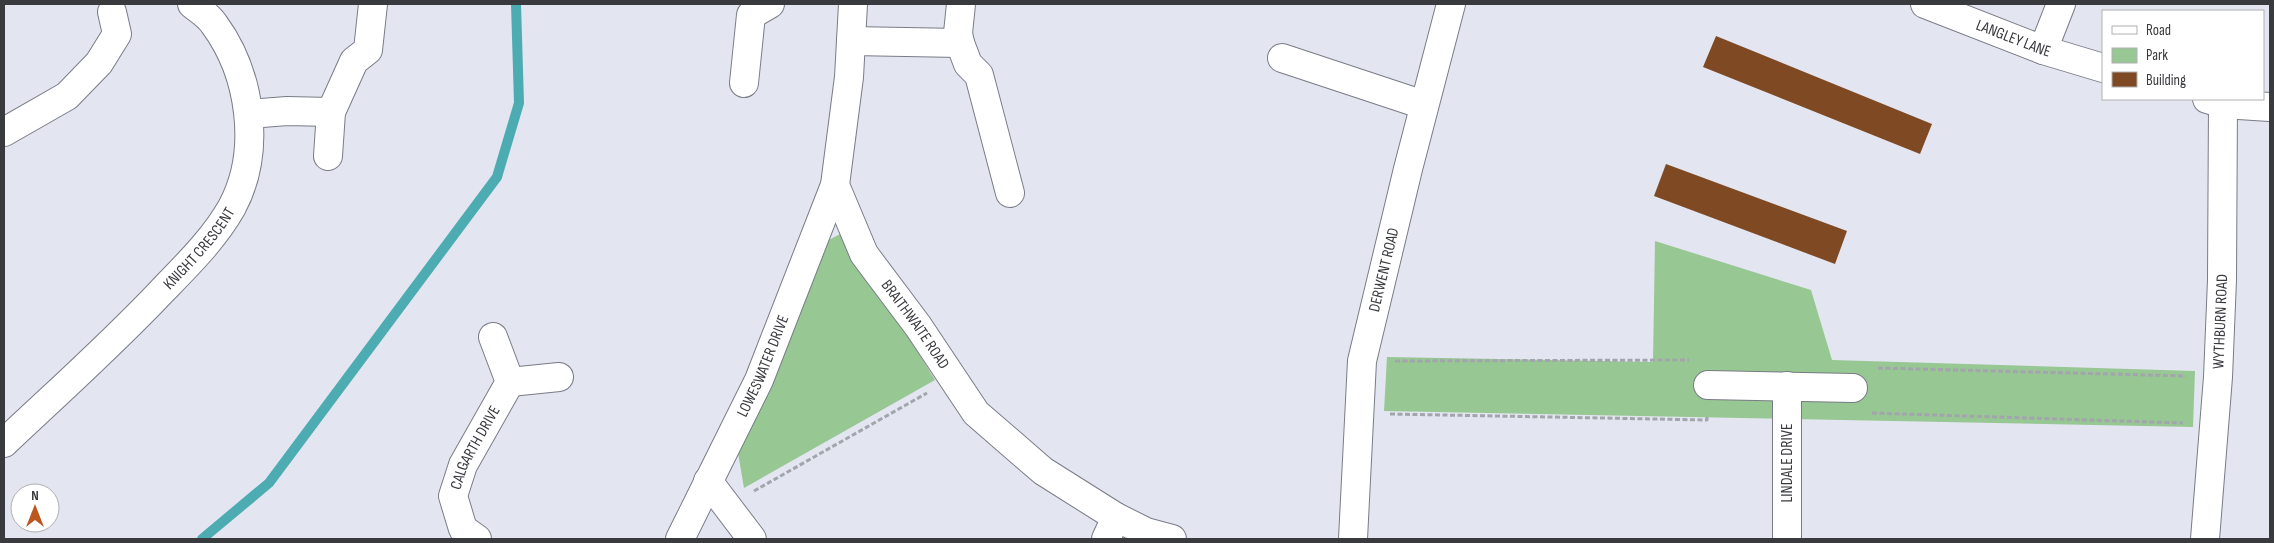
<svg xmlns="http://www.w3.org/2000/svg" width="2274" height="543" viewBox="0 0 2274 543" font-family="'Sofia Sans Condensed',sans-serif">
  <rect width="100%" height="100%" fill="#e3e6f1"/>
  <path fill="#97c793" d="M844,232l91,148 -191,108 -7,-41 86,-204z
    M1655,241l156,49 21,70 363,11 -2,56 -809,-16 3,-54 266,5z"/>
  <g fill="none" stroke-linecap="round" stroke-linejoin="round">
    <path stroke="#4dacb2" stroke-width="10" d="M202,539l67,-56 228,-306 22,-74 -3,-99"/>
  </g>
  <path fill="#7e4923" d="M1716,36l216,88 -12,30 -217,-87z
    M1666,164l181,67 -12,33 -181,-68z"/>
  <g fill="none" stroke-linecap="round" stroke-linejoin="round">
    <g stroke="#797c86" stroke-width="30">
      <g id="minor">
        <path id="s1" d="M853,4l-4,73 -14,108 29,69 54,72 58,87 67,58 73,46 30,15 26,7"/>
        <path id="s2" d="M1925,4l118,46 60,18"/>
        <path d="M851,41l109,2 -2,-10 3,-29"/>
        <path d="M960,43l8,21 11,11 31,118"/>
        <path d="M2043,50l18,-46"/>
        <path d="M1282,58l142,47"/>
        <path d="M744,83l7,-68 19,-11"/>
        <path d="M2207,99l16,5 47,3"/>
        <path d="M249,114l38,-3 44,1"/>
        <path d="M4,132l63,-36 32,-33 18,-29 -5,-22"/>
        <path d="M328,156l3,-44 23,-51 14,-11 5,-46"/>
        <path d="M510,382l49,-5"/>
        <path d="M1708,385l145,3"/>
        <path d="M1787,386v153"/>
        <path id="s3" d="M4,443c53,-50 108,-99 158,-152 25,-26 52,-52 70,-84 30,-56 19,-133 -18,-183 -5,-8 -15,-14 -22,-20"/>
        <path d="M708,481l44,58"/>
        <path id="s4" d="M477,539l-14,-10 -10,-33 10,-31 47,-83 -17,-45"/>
        <path id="s5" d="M680,539l79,-159 76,-195"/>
        <path d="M1106,539l10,-22"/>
        <path id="s6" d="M1353,539l9,-178 46,-192 43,-165"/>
        <path id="s7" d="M2205,539l13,-162 4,-97 1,-176"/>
      </g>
    </g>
    <path stroke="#a3a5ad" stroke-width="3" stroke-dasharray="5 2.5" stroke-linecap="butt" d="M1395,361l294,-1
      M1878,368l308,8
      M1872,413l311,10
      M1390,414l317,6v-4
      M754,491l173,-98"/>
    <use href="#minor" stroke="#fff" stroke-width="28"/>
  </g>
  <g text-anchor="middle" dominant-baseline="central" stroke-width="5" stroke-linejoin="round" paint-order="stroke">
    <g font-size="16" fill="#393a3e" stroke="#fff">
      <text stroke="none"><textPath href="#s2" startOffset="95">LANGLEY LANE</textPath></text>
      <text stroke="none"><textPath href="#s3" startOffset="276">KNIGHT CRESCENT</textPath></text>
      <text stroke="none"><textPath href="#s6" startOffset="272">DERWENT ROAD</textPath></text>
      <text stroke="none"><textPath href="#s7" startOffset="218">WYTHBURN ROAD</textPath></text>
      <text stroke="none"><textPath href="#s1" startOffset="344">BRAITHWAITE ROAD</textPath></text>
      <text stroke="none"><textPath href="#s5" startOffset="192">LOWESWATER DRIVE</textPath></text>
      <text stroke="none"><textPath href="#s4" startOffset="105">CALGARTH DRIVE</textPath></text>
      <text transform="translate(1787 463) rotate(-90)">LINDALE DRIVE</text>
    </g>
  </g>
  <rect width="2274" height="543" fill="none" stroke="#393a3e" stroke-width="10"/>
  <rect x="2102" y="10" width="162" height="90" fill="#ffffff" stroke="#b0b0b2"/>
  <rect x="2112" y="26" width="25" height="8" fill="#ffffff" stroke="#b0b0b2"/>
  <text x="2146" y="35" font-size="15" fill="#393a3e">Road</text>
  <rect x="2112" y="48" width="25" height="15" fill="#97c793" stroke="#b0b0b2"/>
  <text x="2146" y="60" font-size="15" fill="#393a3e">Park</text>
  <rect x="2112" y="72" width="25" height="15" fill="#7e4923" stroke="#b0b0b2"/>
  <text x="2146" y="85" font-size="15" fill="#393a3e">Building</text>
  <g transform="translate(35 508)"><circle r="24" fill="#ffffff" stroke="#b0b0b2"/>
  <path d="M0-4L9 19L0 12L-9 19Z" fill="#bb581f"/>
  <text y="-8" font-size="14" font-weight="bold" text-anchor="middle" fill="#393a3e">N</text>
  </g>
</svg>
